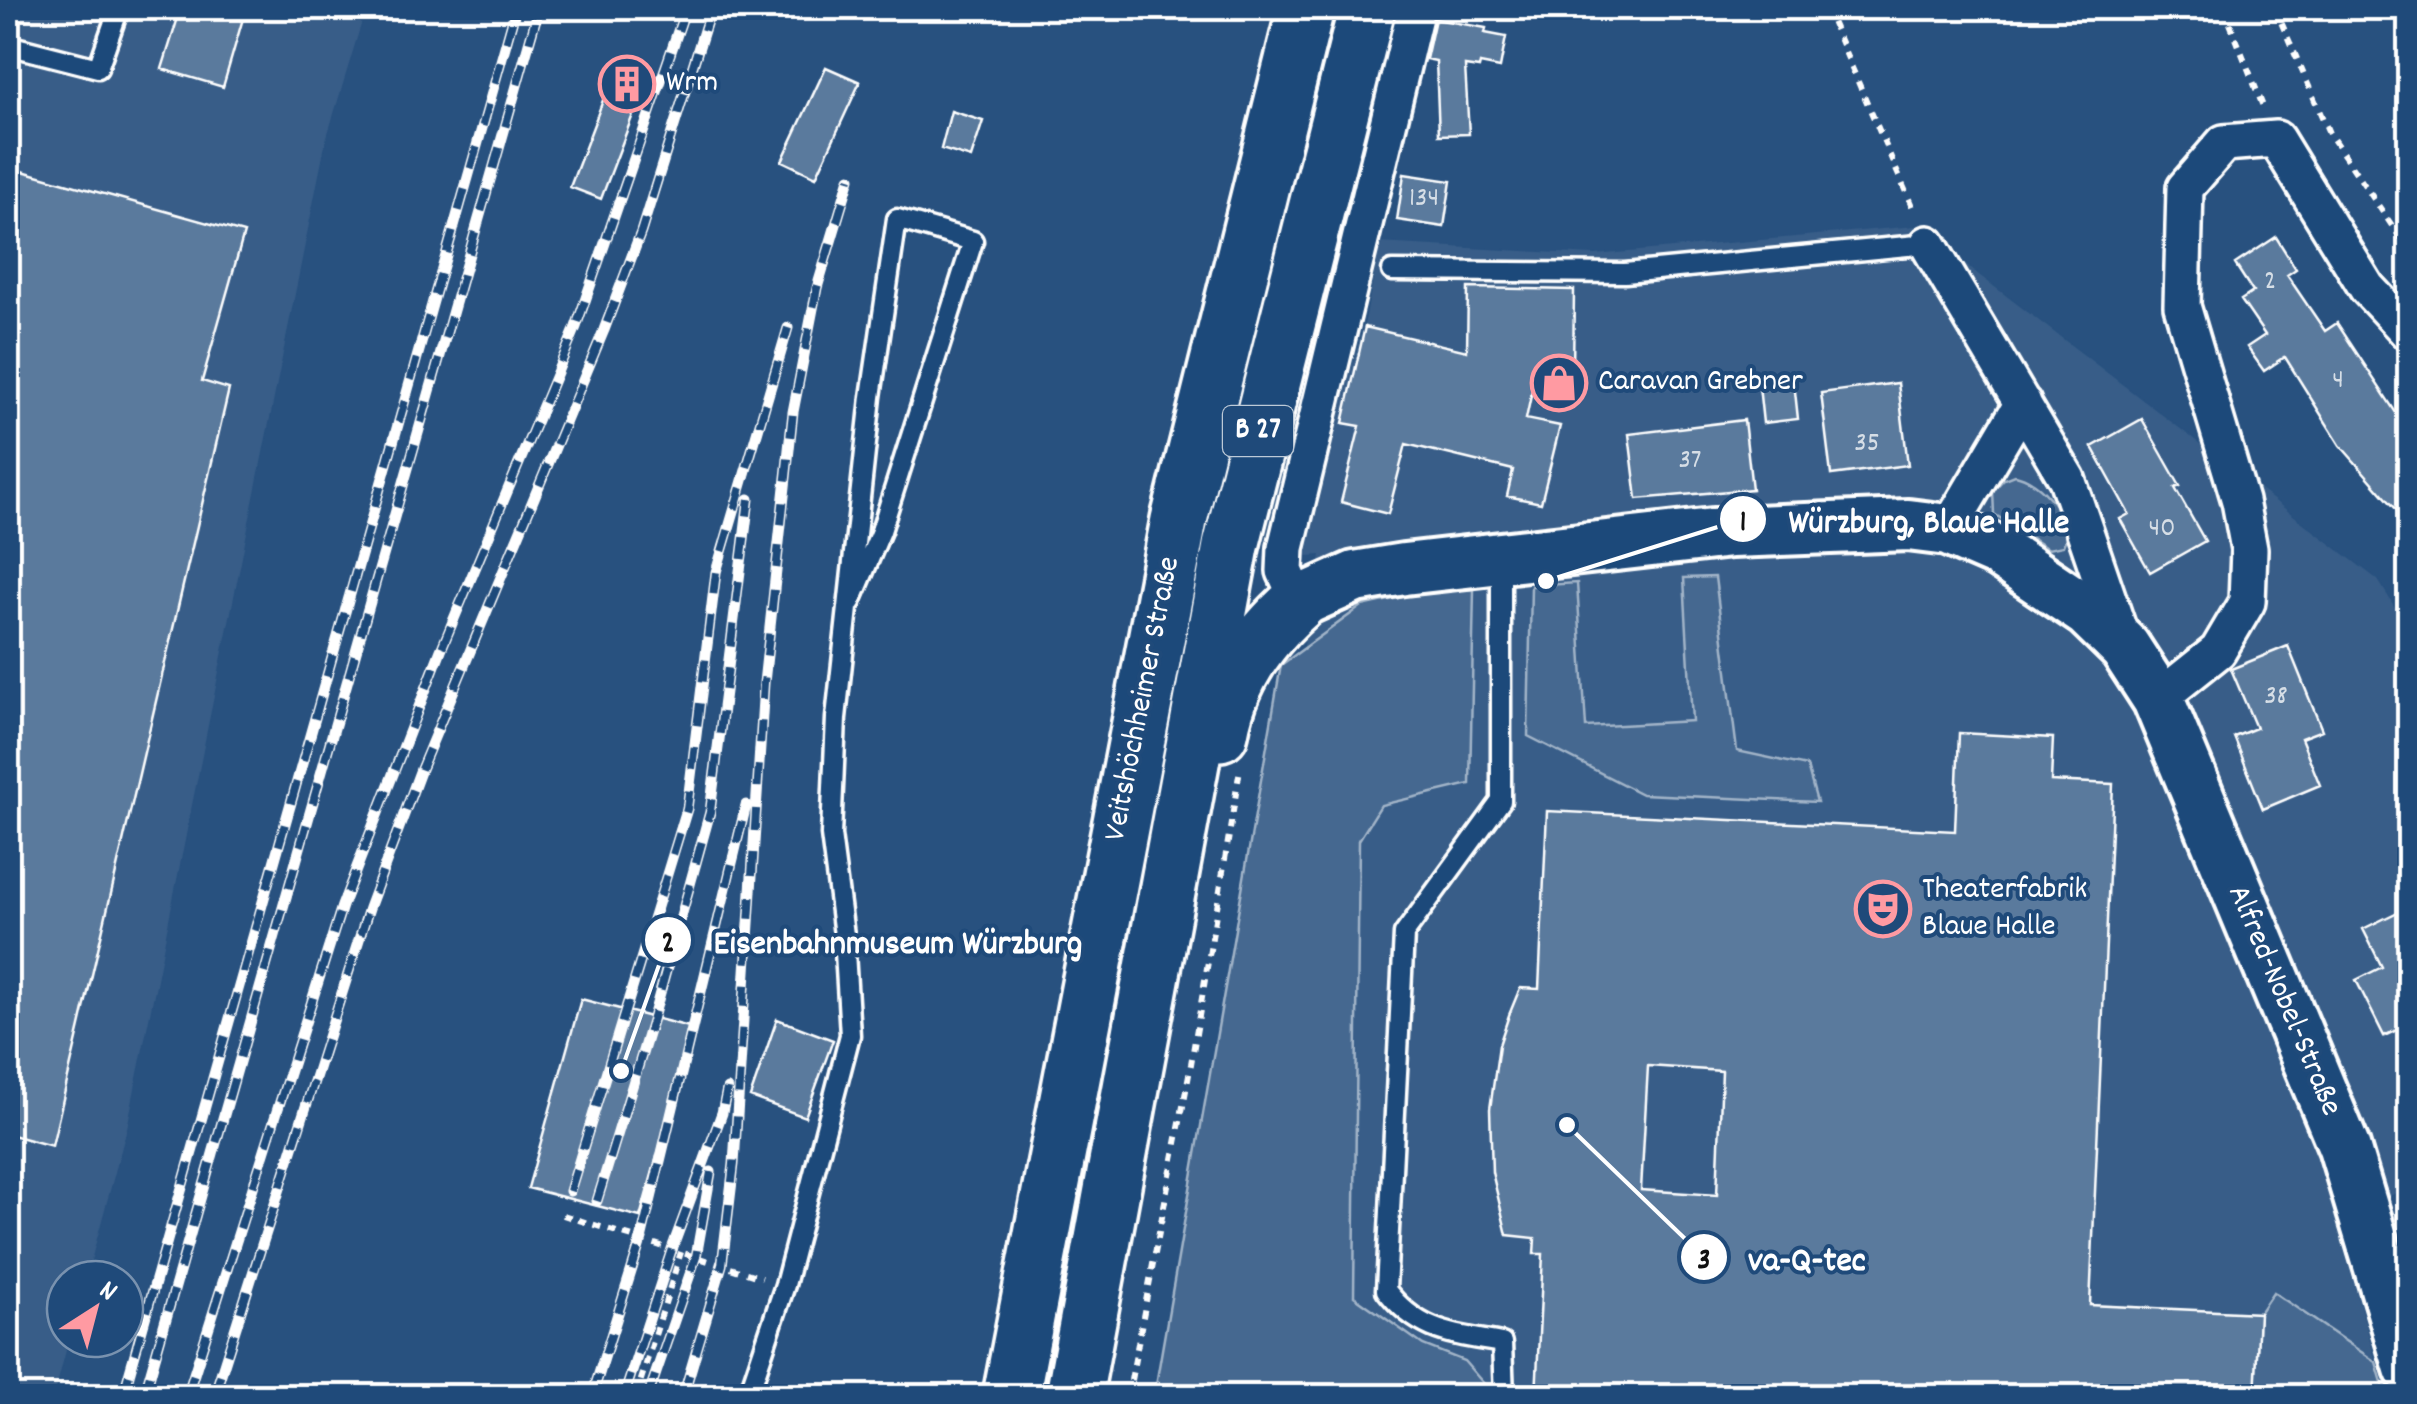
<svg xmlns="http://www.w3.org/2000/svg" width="2417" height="1404" viewBox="0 0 2417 1404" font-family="Dekko,sans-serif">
  <rect width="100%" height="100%" fill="#28517f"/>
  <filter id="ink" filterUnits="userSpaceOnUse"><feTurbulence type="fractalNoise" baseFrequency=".01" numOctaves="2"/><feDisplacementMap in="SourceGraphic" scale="20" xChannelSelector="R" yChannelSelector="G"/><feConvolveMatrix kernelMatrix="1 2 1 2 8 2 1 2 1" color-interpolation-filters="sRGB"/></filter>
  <g filter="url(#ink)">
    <path fill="#375d88" d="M8,8h358l-40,132 -199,988 -41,151h-21v60h4l-15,57h-46z
      M1915,226l463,354 31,50v556l-72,38 49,172h-1223l158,-841 -13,1 -9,-4 66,-231 15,-78 215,12z"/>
    <path fill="#446890" stroke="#a2b4c8" stroke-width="2.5" d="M2014,475c26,3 62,46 49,71l-15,3 -54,-35 -1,-23 11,-12z
      M1715,577l22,174 70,15 10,36 -175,-8 -114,-58 3,-150 46,-3 9,144 106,-6 -8,-143z
      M1474,589l-4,195 -89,21 -22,35 -5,456 69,49 41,16 20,23 -2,12 -30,-5 -1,5h-297l127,-731 81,-59 68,-15z
      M2273,1292l103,70 10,34h-109l-22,-4 4,-79z"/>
    <path fill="#5a7a9d" stroke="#fff" stroke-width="2.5" fill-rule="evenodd" d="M181,8h65l-23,79 -61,-18z
      M1435,19l51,9 -1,5 21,4 -6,31 -20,-4 -1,4 -14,-2 4,68 -30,1 -3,-74 -10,-2z
      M619,58l31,12 -49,129 -31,-12z
      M826,67l34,15 -44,95 -34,-16z
      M951,111l32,10 -12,37 -30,-9z
      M8,167l236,66 -42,148 27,8 -177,757 -44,-12z
      M1404,174l47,7 -7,46 -47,-7z
      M2276,237l20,32 -9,6 38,56 12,-8 73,111v91l-70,-80 -55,-88 -21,14 -17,-24 18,-12 -24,-35 12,-8 -18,-28z
      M1468,288l106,2 -1,83 -37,-1 -10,47 34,7 -19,77 -34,-7 6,-26 -107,-26 -18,70 -47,-12 19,-76 -17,-3 22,-96 102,24z
      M1794,382l4,37 -35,4 -4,-37z
      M1898,383l10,82 -77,10 -10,-82z
      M2142,419l38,67 -5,2 30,53 -55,31 -30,-53 9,-5 -37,-67z
      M1744,420l8,69 -115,10 -8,-65z
      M2288,646l34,84 -21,8 19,47 -57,24 -29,-72 22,-9 -25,-59z
      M1959,733l94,5 -2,43 62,3 -23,521 169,8 -4,83h-719l7,-142h-9l1,-16 -28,-3 -15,-63 -2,-63 9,-64 10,-30 11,-27 19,1 8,-178 408,20zM1648,1066l74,5 -5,124 -76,-5z
      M2410,906v118l-26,12 -28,-56 26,-13 -19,-38z
      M581,999l112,29 -53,189 -112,-29z
      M777,1019l56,21 -28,77 -55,-20z"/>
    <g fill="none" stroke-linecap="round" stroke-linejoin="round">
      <g stroke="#fff" stroke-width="25">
        <path id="lane" d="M8,45l90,23 21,-60
          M1392,271l233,2 303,-29
          M1501,559v242l-97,133 -18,356c33,43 66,44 116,53l2,53
          M748,1396l37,-111 65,-250 -6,-100 -13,-100 5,-117 35,-321 26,-178 76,22 -92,290 -30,71"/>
      </g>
      <g stroke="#fff" stroke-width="42">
        <path id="street" d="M1928,244l139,235 54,158
          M1948,530l75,-127
          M1299,602l-14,-31 1,-23 130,-540
          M2158,699l60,-48 29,-49 2,-53 -9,-48 -58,-195 3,-118 39,-45 52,-4 91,149 43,46"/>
      </g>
      <g stroke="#fff" stroke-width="58">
        <path id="secondary" d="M1299,602l56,-25 49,-8 327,-37 177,-7 40,5 51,22 89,60 37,36 33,51 186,448 66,221"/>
      </g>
      <g stroke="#fff" stroke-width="62">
        <path id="highway" d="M1220,733c9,-53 40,-97 79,-131
          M1011,1396l168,-876 127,-512
          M1074,1396l157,-850 136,-538"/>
      </g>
      <path stroke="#fff" stroke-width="6" stroke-dasharray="8 8" stroke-linecap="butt" d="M1826,8l89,205
        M2224,8l40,101
        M2275,8l54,125 81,119
        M563,1215l199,63
        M636,1396l45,-144
        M1128,1396l63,-332 49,-295"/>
      <use href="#lane" stroke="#1f4a7a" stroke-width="18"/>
      <use href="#street" stroke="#1f4a7a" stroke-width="35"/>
      <use href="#secondary" stroke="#1f4a7a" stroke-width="50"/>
      <use href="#highway" stroke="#1f4a7a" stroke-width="55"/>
      <g stroke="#fff" stroke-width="11">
        <path id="rail" d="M570,1191l117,-382 29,-237 72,-244
          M597,1201l56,-183 57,-206 39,-313
          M123,1396l393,-1388
          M144,1396l395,-1388
          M187,1396l155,-490 99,-256 135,-323 110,-319
          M214,1396l155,-488 52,-139 183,-439 37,-98 70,-224
          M592,1396l49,-156 105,-435
          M624,1396l48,-147 50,-136 5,-24
          M648,1396l48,-139 15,-85
          M683,1396l39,-131 12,-101 30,-481 29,-271 24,-124 33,-110"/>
      </g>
      <use href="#rail" stroke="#1f4a7a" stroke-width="8" stroke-dasharray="22" stroke-linecap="butt"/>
    </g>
  </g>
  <defs>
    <g id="building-ring" transform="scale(2.875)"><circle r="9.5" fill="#1f4a7a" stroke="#ff9aa2" stroke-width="1.5"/><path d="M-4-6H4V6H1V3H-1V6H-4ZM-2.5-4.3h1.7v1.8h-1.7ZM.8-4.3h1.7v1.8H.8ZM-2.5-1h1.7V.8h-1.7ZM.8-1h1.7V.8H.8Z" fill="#ff9aa2"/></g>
    <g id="shop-ring" transform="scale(2.875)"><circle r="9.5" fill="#1f4a7a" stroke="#ff9aa2" stroke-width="1.5"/><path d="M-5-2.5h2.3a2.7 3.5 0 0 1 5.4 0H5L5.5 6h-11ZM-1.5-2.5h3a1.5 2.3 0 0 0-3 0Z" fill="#ff9aa2"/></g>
    <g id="theatre-ring" transform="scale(2.875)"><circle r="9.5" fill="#1f4a7a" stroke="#ff9aa2" stroke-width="1.5"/><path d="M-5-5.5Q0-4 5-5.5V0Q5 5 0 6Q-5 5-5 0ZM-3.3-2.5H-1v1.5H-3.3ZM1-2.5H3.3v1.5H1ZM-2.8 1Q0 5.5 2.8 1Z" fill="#ff9aa2"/></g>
  </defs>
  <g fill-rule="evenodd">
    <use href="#building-ring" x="627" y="84"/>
    <use href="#shop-ring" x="1559" y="383"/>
    <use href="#theatre-ring" x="1883" y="909"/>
  </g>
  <g text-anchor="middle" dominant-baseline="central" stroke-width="8" stroke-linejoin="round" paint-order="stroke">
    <g font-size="28" fill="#d6dee6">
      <text x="1424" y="200">134</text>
      <text x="2270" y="283">2</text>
      <text x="2338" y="382">4</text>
      <text x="1867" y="445">35</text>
      <text x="1690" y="462">37</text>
      <text x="2162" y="530">40</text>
      <text x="2276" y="698">38</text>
    </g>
    <rect fill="#1f4a7a" stroke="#bcc9d7" stroke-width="2.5" x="1223" y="406" width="70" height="50" rx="8"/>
    <g font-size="30" font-weight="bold" fill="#fff">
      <text x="1258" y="431">B 27</text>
    </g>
    <g font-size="32" fill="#fff" stroke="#1f4a7a" text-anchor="start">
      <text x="666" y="84">Wrm</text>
      <text x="1598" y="383">Caravan Grebner</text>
      <text x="1922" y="891">Theaterfabrik<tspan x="1922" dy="37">Blaue Halle</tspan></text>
    </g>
    <g font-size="32" fill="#fff" stroke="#1f4a7a">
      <text transform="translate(1144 699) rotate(-79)">Veitshöchheimer Straße</text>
      <text transform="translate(2283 1001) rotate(67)">Alfred-Nobel-Straße</text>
    </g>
  </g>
  <path fill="none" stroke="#fff" stroke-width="4" d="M1546 581L1743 519M621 1071L668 940M1567 1125L1704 1257"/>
  <g fill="#fff" stroke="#1f4a7a" stroke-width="4">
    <circle cx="1546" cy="581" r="10"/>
    <circle cx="621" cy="1071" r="10"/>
    <circle cx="1567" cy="1125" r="10"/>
    <circle cx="1743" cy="519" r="25"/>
    <circle cx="668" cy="940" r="25"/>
    <circle cx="1704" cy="1257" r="25"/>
  </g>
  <g font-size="30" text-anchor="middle" font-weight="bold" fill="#111">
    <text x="1743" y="530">1</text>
    <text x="668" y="951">2</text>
    <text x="1704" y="1268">3</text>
  </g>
  <g font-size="35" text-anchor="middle" font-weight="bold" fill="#fff" stroke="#1f4a7a" stroke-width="8" stroke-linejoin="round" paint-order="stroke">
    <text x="1929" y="532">Würzburg, Blaue Halle</text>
    <text x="898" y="953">Eisenbahnmuseum Würzburg</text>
    <text x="1807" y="1270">va-Q-tec</text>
  </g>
  <rect width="2417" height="1404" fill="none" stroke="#1f4a7a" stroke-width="40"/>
  <rect x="20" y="20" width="2377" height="1364" fill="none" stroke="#fff" stroke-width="4" filter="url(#ink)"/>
  <g transform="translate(95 1309) rotate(36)"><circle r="48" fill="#1f4a7a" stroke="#7992af" stroke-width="2.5"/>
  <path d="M0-8L18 38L0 25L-18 38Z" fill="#ff9aa2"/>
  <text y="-15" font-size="28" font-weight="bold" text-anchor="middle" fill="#ffffff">N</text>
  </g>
</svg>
